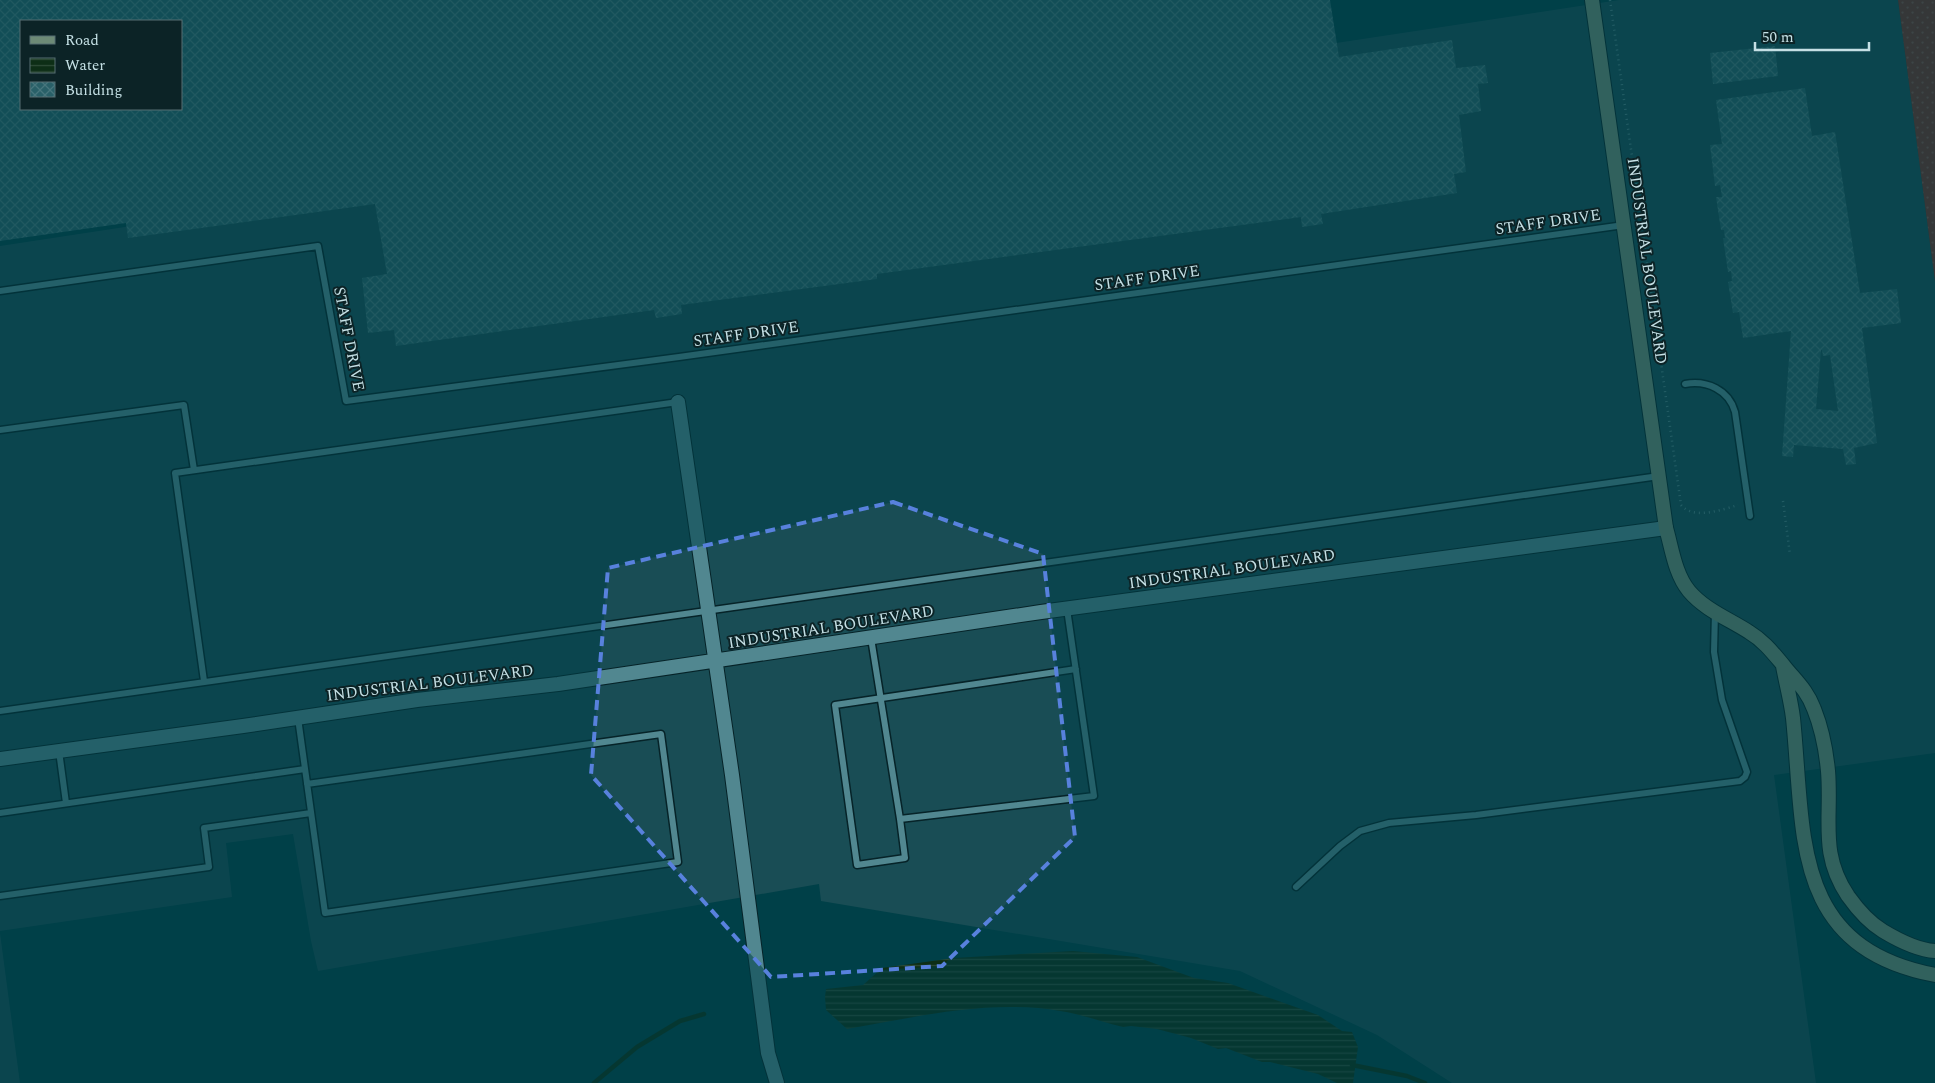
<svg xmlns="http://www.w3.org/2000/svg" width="1935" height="1083" viewBox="0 0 1935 1083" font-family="Spectral,serif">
  <defs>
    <pattern id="grass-dots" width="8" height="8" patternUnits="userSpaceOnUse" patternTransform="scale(1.25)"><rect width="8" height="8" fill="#752e25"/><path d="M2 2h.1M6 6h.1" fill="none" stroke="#874c44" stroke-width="1.8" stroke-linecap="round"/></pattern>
    <pattern id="water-rules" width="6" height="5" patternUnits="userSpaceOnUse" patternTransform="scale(1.25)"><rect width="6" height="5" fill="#0d2e16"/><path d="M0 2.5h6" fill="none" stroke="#2f4c38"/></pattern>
    <pattern id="building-cross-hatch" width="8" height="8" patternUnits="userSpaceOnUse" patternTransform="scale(1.25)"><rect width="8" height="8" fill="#296068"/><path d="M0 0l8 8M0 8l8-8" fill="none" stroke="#47767d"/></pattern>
  </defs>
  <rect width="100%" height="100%" fill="#004048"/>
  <path fill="#194d55" d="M1619,0h279l37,282v471l-161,22 42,308h-364l-75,-48 -137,-64 -419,-70 -2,-17 -501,87 -7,-30 -18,-107 -67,9 6,54 -232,34v-685z
    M0,933l20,150h-20z"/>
  <path fill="url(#grass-dots)" d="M1898,0h37v282z"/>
  <path fill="url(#water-rules)" d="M1073,951l64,6 57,21 34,5 90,32 24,16 10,1 6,15 -5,36h-16l-19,-9 -48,-12h-8l-36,-14 -8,1 -27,-11 -34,-9 -26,-3 -8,1c-21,-5 -42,-13 -63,-16 -70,-12 -144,6 -213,18l-21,-19 -1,-13 1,-8 37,-4 19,-17 72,-10z"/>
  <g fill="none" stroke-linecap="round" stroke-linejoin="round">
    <path stroke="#0d2e16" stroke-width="4.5" d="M1352,1065l55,11 18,7
      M594,1083l43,-36 43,-26 24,-7"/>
  </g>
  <path fill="url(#building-cross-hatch)" fill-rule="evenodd" d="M0,0h1330l9,57 113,-17 4,28 29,-3 3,18 -10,1 3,27 -22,4 7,57 -12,2 3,19 -136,21 2,10 -21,3 -1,-10 -424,57v5l-196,26 1,9 -26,4 -2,-8 -258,36 -2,-16 -26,3 -6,-55 25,-4 -12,-70 -247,34 -2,-15 -126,18zM21,21h160v88h-160z
    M1775,46l3,30 -65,8 -3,-31z
    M1805,88l7,48 23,-4 25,161 37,-4 4,34 -39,5 15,115 -23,5 2,16 -10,1 -3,-16 -49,-4 -1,12 -11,-1 9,-125 -48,7 -4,-26 -6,1 -5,-31 4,-1 -1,-10 -3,1 -5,-34h2l-1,-8h-3l-5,-33h6l-2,-12 -5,1 -5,-41 12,-1 -6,-44zM1821,350h1l1,6 7,-1 8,56 -22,-2z"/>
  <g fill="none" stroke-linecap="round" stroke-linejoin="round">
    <g stroke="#062328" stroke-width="9">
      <path id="service" d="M0,291l318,-45 28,155 333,-44 945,-132
        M1685,384c22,-4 44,6 50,28l15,104
        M0,430l184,-25 10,65
        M1067,609l27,187 -194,23 5,39 -48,7 -22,-160 241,-36
        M871,638l29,181
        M204,681l-29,-208 503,-71
        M0,711l1659,-235
        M298,718l27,195 353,-51 -17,-128 -354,50
        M59,751l7,52
        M0,813l305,-44
        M1296,887l44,-41 20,-15 29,-8 87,-8 264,-34 5,-4 2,-5 -25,-72 -8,-48 1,-40
        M0,896l209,-29 -5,-39 107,-15"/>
    </g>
    <g stroke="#062328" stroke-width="16">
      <path id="tertiary" d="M678,402l54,373 36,278 9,30
        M0,759l243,-33 174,-26 141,-16 483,-72 625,-84"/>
    </g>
    <g stroke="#062328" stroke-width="16">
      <path id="secondary" d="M1592,0l74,528c6,21 9,46 23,63 16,19 40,28 60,41 15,9 24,21 35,34 12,15 23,24 30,43 8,20 12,41 14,62 4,48 -9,82 20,125 10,14 20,26 35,35 15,9 34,19 52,20
        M1783,666c3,17 8,35 10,52 12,117 -3,229 142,257"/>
    </g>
    <path stroke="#518188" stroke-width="2.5" stroke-dasharray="1 4" stroke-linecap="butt" d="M1610,0l71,505c13,15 40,5 57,0
      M1783,501l7,54"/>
    <use href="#service" stroke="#518790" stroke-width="6"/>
    <use href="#tertiary" stroke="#518790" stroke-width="14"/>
    <use href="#secondary" stroke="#6d8a76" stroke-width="14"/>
  </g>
  <path d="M0 0H1935V1083H0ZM893,502l150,52 32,283 -133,129 -171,11 -180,-202 17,-207z" fill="#004048" fill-opacity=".55" fill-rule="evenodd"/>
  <path fill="none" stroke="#5881dd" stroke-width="4" stroke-dasharray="10 6" stroke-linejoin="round" d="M893,502l150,52 32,283 -133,129 -171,11 -180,-202 17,-207z"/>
  <g text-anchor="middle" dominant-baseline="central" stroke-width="4" stroke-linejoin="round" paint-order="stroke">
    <g font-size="16" fill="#c5e0e5" stroke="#0c2326">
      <text transform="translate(1548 222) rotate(-8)">STAFF DRIVE</text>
      <text transform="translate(1647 261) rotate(82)">INDUSTRIAL BOULEVARD</text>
      <text transform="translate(1147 278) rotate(-8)">STAFF DRIVE</text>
      <text transform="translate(746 334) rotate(-8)">STAFF DRIVE</text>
      <text transform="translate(349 339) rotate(79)">STAFF DRIVE</text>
      <text transform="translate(1232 569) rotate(-8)">INDUSTRIAL BOULEVARD</text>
      <text transform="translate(831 627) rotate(-9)">INDUSTRIAL BOULEVARD</text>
      <text transform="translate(430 683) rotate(-7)">INDUSTRIAL BOULEVARD</text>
    </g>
  </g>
  <rect x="20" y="20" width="162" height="90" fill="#0c2326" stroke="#566f72"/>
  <rect x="30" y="36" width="25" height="8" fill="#6d8a76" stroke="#566f72"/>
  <text x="65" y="45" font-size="15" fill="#c5e0e5">Road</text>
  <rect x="30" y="58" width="25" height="15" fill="url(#water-rules)" stroke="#566f72"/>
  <text x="65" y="70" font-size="15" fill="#c5e0e5">Water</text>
  <rect x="30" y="82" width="25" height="15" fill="url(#building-cross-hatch)" stroke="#566f72"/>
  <text x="65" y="95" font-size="15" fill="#c5e0e5">Building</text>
  <path d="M1755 42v8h114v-8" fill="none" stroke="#c5e0e5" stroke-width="2.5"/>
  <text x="1762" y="42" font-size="15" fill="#c5e0e5" stroke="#0c2326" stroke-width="4" paint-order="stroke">50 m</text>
</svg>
